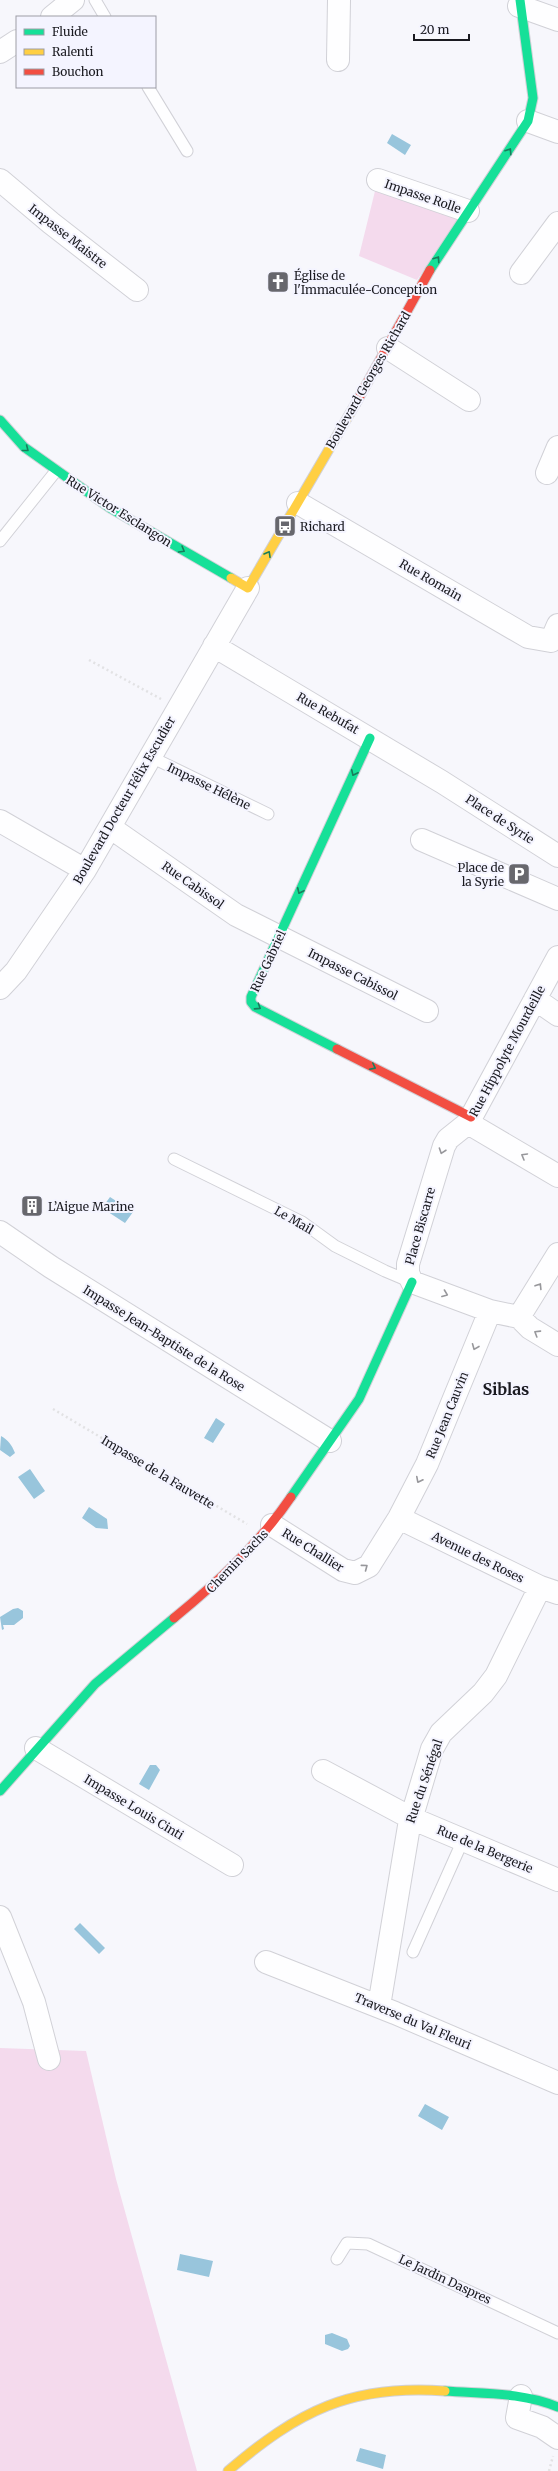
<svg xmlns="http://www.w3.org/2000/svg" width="558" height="2471" viewBox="0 0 558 2471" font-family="Merriweather,serif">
  <rect width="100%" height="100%" fill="#f7f7fc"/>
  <path fill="#f4daed" d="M376,187l85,29 -44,64 -58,-24z
    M0,2048l86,3 30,128 81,292h-197z"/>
  <path fill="#98c5dc" d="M392,134l19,11 -6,10 -18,-12z
    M110,1197l23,15 -8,11 -23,-15z
    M216,1418l9,6 -12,19 -9,-5z
    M1,1436c7,4 11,9 14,17l-5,4 -10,-7z
    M30,1469l15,22 -11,8 -16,-22z
    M89,1507l18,12 1,10 -12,-1 -14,-10z
    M18,1608l5,3v7l-9,7h-11l1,4 -2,1 -2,-13 13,-8z
    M150,1765h6l4,5 -11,20 -10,-6z
    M80,1923l25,25 -6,6 -25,-25z
    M425,2104l24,13 -7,13 -24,-14z
    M180,2254l33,7 -4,16 -32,-7z
    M332,2333l15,6 3,7 -2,3 -6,2 -17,-7v-9z
    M360,2448l26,7 -3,14 -27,-8z"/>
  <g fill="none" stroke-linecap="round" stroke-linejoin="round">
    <g stroke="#d1d1d7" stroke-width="13">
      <path id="lane" d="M95,0l10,17
        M148,87l39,64
        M0,541l56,-70
        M151,757l117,57
        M174,1159l128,63 33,24 50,25 26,11
        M413,1952l50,-112
        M337,2259l10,-16 21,1 190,89"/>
    </g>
    <g stroke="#d1d1d7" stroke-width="24">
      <path id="street" d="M519,6l39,14
        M52,17l21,-17
        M0,52l17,-11
        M338,60l1,-60
        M528,121l30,11
        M0,180l51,43 86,67
        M378,180l90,31
        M521,273l37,-50
        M388,348l81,52
        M547,473l11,-26
        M298,503l230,134 23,4 7,-16
        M214,646l228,136 116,74
        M0,821l85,49
        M111,828l125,87 191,96
        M422,840l136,59
        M0,988l16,-17 69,-101 163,-282
        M535,999l23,16
        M468,1123l90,53
        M0,1232l51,35 279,174
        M519,1317l-29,-6 -78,-29 -4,-9v-9l36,-118 4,-7 20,-16 90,-166
        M519,1317l39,-63
        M519,1317l11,11 28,17
        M399,1518l141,69 18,6
        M272,1525l71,45 12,3 14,-7 30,-48 28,-54 63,-153
        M36,1748l196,117
        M323,1771l88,47 147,62
        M0,1917l34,85 15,57
        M266,1962l129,51 163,70
        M379,2006l30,-180 23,-77 9,-16 42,-40 13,-17 44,-89
        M521,2396l-4,22 25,9 16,11"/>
    </g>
    <g stroke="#d1d1d7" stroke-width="11">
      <path id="fast" d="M430,270l98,-149 5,-23 -13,-98
        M0,420l24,27 86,61 121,70
        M337,1049l-82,-42 -4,-5v-5l119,-259
        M291,1497l68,-98 53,-117
        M0,1791l95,-107 79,-66
        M445,2391c38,3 77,1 113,16"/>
    </g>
    <g stroke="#d1d1d7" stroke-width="11">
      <path id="slow" d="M231,578l17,10 108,-185
        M228,2471c70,-60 123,-87 217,-80"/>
    </g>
    <g stroke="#d1d1d7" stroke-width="11">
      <path id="jam" d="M356,403l74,-133
        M337,1049l134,68
        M174,1618c44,-36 85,-74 117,-121"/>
    </g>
    <path stroke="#e2e2e4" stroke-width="2.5" stroke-dasharray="2 3" stroke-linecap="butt" d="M89,660l72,39
      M53,1409l194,115
      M549,2471l4,-15"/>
    <use href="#lane" stroke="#fefeff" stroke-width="11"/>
    <use href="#street" stroke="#fefeff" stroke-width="22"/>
    <use href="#fast" stroke="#16e098" stroke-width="9"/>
    <use href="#slow" stroke="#ffcf43" stroke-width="9"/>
    <use href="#jam" stroke="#f24e42" stroke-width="9"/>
  </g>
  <defs><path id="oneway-chevron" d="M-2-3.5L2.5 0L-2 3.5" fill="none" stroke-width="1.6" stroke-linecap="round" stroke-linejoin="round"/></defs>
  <g stroke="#187d5c">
    <use href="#oneway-chevron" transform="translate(509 151) rotate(-56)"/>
    <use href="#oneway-chevron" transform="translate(437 259) rotate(-56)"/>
    <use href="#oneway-chevron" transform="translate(26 449) rotate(38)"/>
    <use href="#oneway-chevron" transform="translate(182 550) rotate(30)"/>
    <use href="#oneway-chevron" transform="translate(268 554) rotate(-60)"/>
    <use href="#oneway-chevron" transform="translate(354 773) rotate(115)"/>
    <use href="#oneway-chevron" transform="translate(300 891) rotate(115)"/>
    <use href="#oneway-chevron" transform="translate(258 1007) rotate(33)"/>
    <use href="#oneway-chevron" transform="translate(373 1067) rotate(27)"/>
  </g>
  <g stroke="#97979b">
    <use href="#oneway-chevron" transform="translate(442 1151) rotate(109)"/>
    <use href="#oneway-chevron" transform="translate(524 1156) rotate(-150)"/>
    <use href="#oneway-chevron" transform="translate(539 1286) rotate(-58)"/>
    <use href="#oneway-chevron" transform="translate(445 1294) rotate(21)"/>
    <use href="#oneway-chevron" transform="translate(537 1333) rotate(-148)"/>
    <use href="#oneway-chevron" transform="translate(475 1347) rotate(112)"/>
    <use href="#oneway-chevron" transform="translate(419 1480) rotate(117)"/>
    <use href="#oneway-chevron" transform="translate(365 1567) rotate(-37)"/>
  </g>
  <defs>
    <g id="church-square" transform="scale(1.15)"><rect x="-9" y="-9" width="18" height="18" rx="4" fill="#67676d" stroke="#f4f4ff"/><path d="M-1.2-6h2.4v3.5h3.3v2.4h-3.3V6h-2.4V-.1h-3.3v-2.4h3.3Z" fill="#fff"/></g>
    <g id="bus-square" transform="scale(1.15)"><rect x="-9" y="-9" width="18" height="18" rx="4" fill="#67676d" stroke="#f4f4ff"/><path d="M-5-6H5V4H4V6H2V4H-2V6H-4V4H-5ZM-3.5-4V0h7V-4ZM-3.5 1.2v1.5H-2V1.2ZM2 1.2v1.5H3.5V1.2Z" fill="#fff"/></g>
    <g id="parking-square" transform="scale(1.15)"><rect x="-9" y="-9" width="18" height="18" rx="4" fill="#67676d" stroke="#f4f4ff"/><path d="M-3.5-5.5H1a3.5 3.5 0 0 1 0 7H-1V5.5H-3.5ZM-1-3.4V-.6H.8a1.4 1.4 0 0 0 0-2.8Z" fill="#fff"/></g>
    <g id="building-square" transform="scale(1.15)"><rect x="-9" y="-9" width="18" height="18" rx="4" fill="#67676d" stroke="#f4f4ff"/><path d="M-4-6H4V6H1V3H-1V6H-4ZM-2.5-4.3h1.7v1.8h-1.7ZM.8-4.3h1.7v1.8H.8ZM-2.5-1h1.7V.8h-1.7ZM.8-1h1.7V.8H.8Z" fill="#fff"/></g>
  </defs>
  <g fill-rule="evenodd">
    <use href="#church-square" x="278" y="282"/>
    <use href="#bus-square" x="285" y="526"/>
    <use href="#parking-square" x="519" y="874"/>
    <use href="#building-square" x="32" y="1206"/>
  </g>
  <g text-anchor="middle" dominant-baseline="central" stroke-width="4" stroke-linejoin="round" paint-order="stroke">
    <g font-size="12" fill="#1a1a20" stroke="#f4f4ff">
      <text transform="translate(423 196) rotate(19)">Impasse Rolle</text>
      <text transform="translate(68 236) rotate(38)">Impasse Maistre</text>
      <text transform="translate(368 380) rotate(-60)">Boulevard Georges Richard</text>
      <text transform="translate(119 511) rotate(32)">Rue Victor Esclangon</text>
      <text transform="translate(431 580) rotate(30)">Rue Romain</text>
      <text transform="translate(328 713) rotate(30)">Rue Rebufat</text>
      <text transform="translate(209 786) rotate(26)">Impasse Hélène</text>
      <text transform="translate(124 800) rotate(-60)">Boulevard Docteur Félix Escudier</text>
      <text transform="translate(500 819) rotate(33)">Place de Syrie</text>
      <text transform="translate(193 885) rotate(35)">Rue Cabissol</text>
      <text transform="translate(268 961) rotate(-65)">Rue Gabriel</text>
      <text transform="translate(353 974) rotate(27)">Impasse Cabissol</text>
      <text transform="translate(507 1051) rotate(-62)">Rue Hippolyte Mourdeille</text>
      <text transform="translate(294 1220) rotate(30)">Le Mail</text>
      <text transform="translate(420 1226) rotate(-74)">Place Biscarre</text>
      <text transform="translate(164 1338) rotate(32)">Impasse Jean-Baptiste de la Rose</text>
      <text transform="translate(447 1415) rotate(-68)">Rue Jean Cauvin</text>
      <text transform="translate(158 1472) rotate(31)">Impasse de la Fauvette</text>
      <text transform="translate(313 1550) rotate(32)">Rue Challier</text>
      <text transform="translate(478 1557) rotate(26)">Avenue des Roses</text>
      <text transform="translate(237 1561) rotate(-46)">Chemin Sachs</text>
      <text transform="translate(424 1781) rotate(-71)">Rue du Sénégal</text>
      <text transform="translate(134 1807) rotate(31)">Impasse Louis Cinti</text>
      <text transform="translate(485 1849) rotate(23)">Rue de la Bergerie</text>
      <text transform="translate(413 2021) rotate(23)">Traverse du Val Fleuri</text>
      <text transform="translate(445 2279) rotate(25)">Le Jardin Daspres</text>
    </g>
    <g font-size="12" fill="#1a1a20" stroke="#f4f4ff" text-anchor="start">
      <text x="294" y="275">Église de<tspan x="294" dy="14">l'Immaculée-Conception</tspan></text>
      <text x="300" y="526">Richard</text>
      <text x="504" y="867" text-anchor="end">Place de<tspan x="504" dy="14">la Syrie</tspan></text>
      <text x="48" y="1206">L’Aigue Marine</text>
    </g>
    <g font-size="16" font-weight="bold" fill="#1a1a20" stroke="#f4f4ff">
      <text x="506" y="1389">Siblas</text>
    </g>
  </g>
  <rect x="16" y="16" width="140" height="72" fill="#f4f4ff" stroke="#9d9da6"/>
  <rect x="24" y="29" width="20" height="6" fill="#16e098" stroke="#9d9da6"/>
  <text x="52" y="36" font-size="12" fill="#1a1a20">Fluide</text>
  <rect x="24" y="49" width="20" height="6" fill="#ffcf43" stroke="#9d9da6"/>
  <text x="52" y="56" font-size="12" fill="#1a1a20">Ralenti</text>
  <rect x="24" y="69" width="20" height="6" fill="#f24e42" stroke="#9d9da6"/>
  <text x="52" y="76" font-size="12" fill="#1a1a20">Bouchon</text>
  <path d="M414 34v6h55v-6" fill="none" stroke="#1a1a20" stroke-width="2"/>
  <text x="420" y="34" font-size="12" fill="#1a1a20" stroke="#f4f4ff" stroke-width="3" paint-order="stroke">20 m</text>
</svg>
